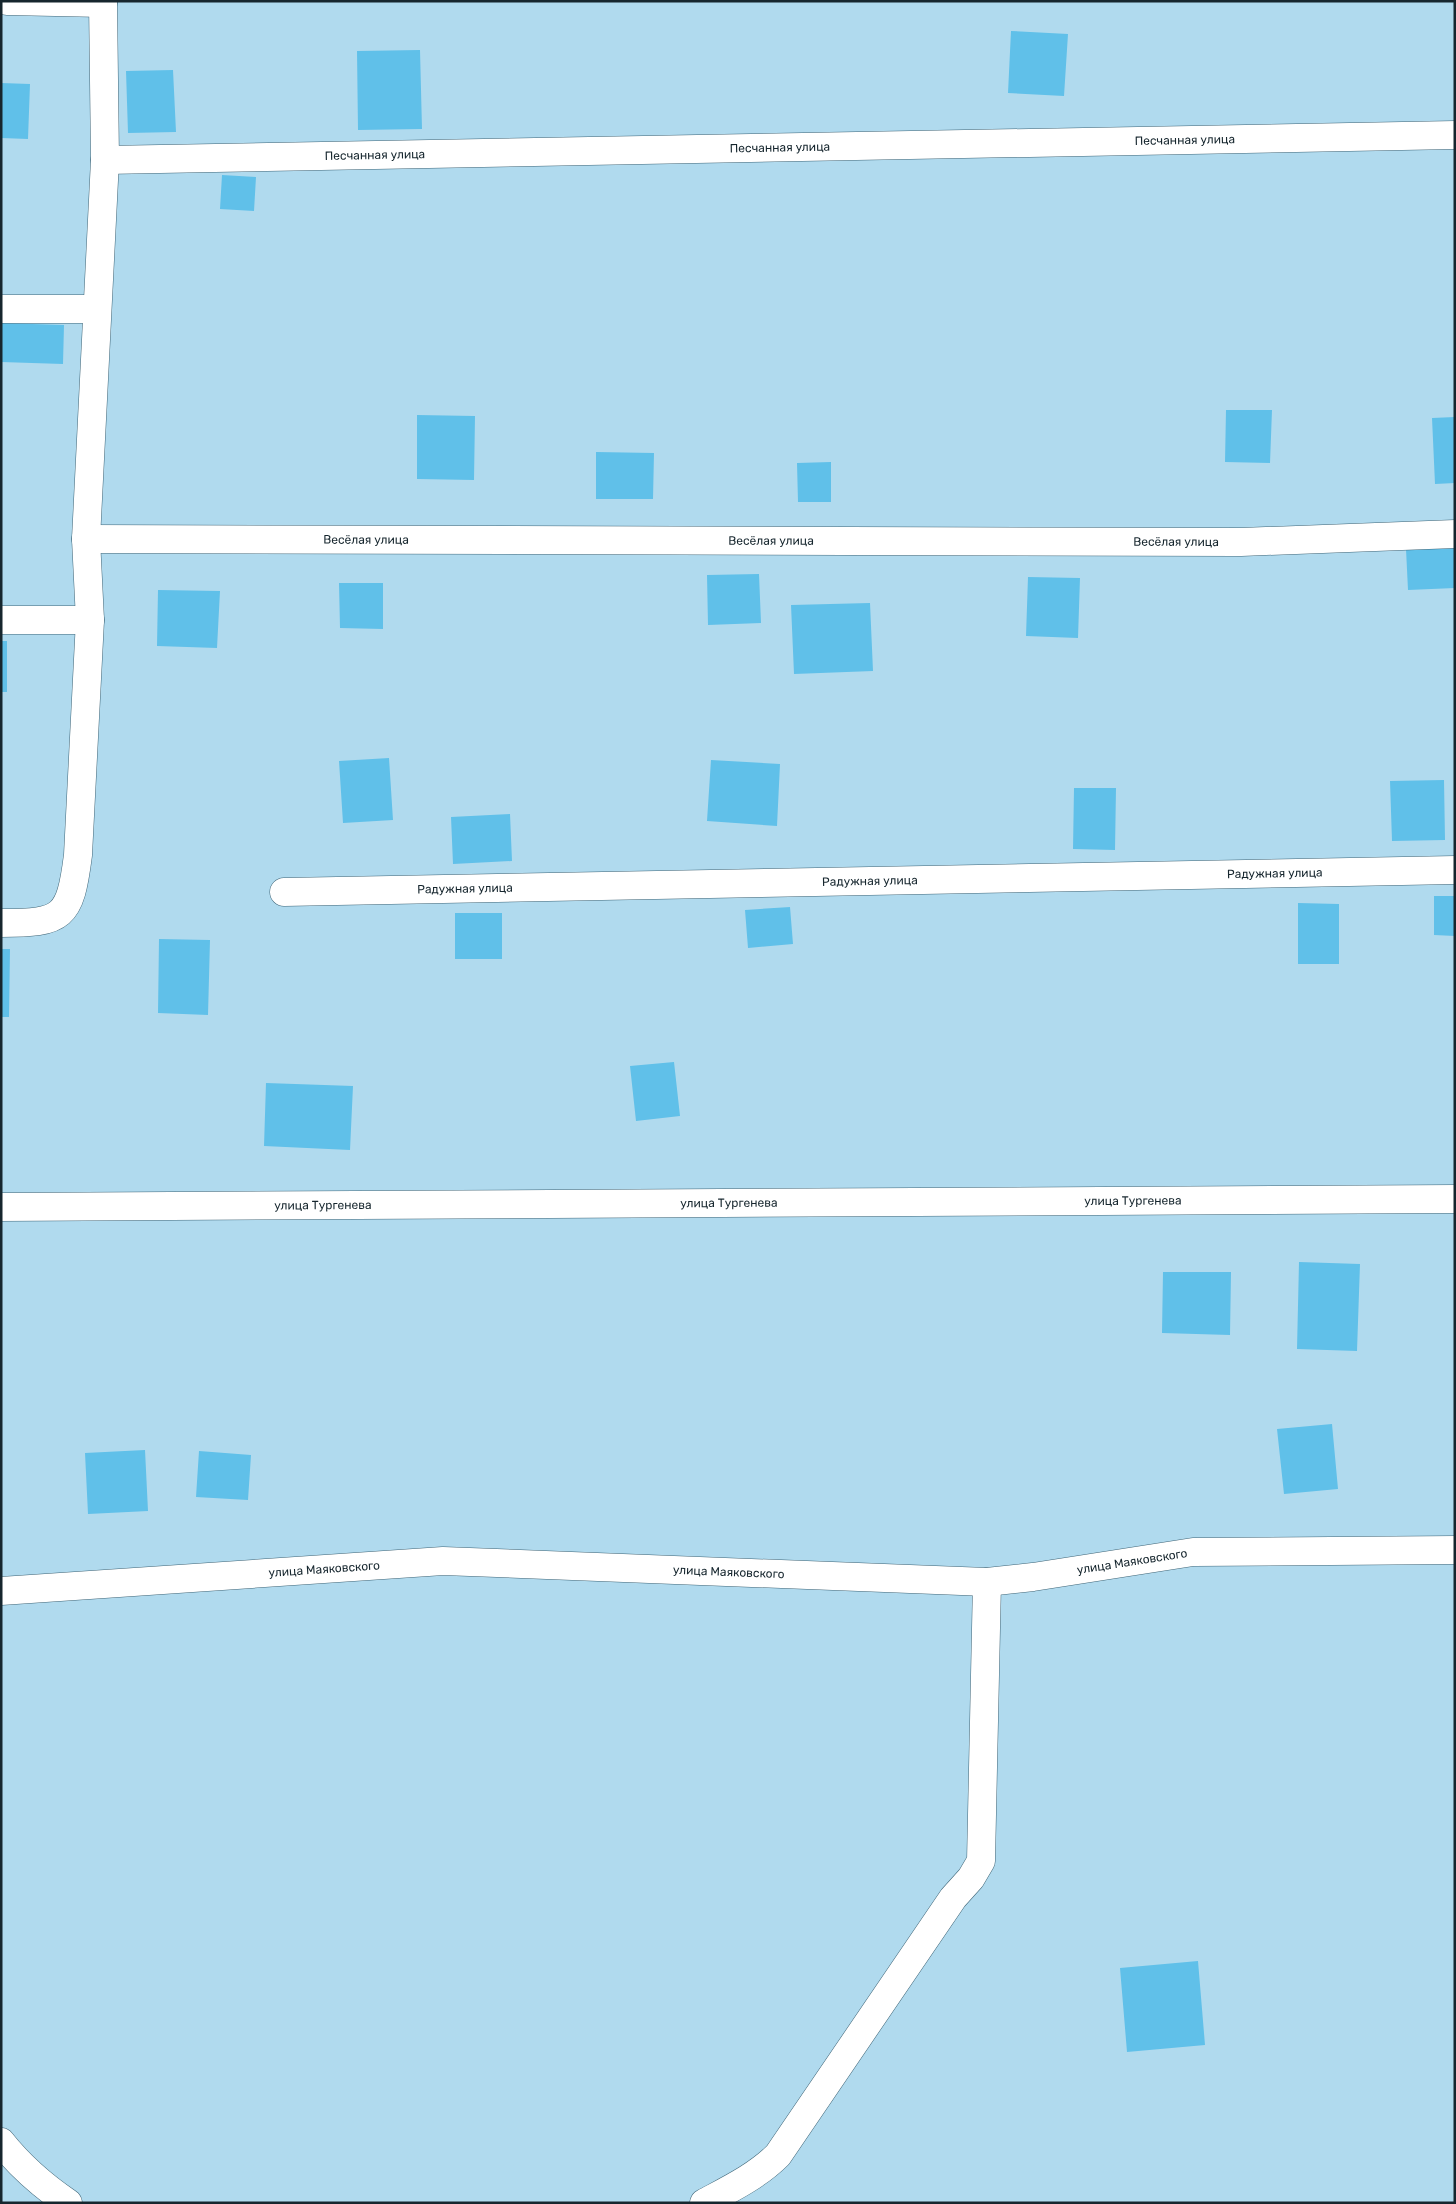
<svg xmlns="http://www.w3.org/2000/svg" width="1456" height="2204" viewBox="0 0 1456 2204" font-family="Rubik,sans-serif">
  <rect width="100%" height="100%" fill="#b0daee"/>
  <path fill="#60c0e9" d="M1011,31l57,3 -4,62 -56,-3z
    M420,50l2,79 -64,1 -1,-79z
    M173,70l3,62 -48,1 -2,-62z
    M1,83l29,1 -2,55 -27,-1z
    M222,175l34,2 -2,34 -34,-2z
    M1,323l63,2 -1,39 -62,-2z
    M1226,410h46l-2,53 -45,-1z
    M417,415l58,1 -1,64 -57,-1z
    M1455,417v66l-20,1 -3,-66z
    M596,452l58,1 -1,46h-57z
    M831,462v40h-33l-1,-39z
    M1455,548v40l-47,2 -2,-41z
    M759,574l2,49 -53,2 -1,-50z
    M1028,577l52,1 -2,60 -52,-2z
    M339,583h44v46l-43,-1z
    M158,590l62,1 -3,57 -60,-2z
    M870,603l3,68 -79,3 -3,-69z
    M1,641h6v51h-6z
    M389,758l4,62 -50,3 -4,-62z
    M711,760l69,4 -3,62 -70,-5z
    M1444,780l1,60 -53,1 -2,-60z
    M1074,788h42l-1,62 -42,-1z
    M510,814l2,47 -59,3 -2,-47z
    M1434,896h21v40l-21,-1z
    M1298,903l41,1v60h-41z
    M790,907l3,37 -45,4 -3,-38z
    M455,913h47v46h-47z
    M159,939l51,1 -2,75 -50,-2z
    M1,949h9l-1,68h-8z
    M674,1062l6,54 -44,5 -6,-55z
    M266,1083l87,3 -3,64 -86,-4z
    M1299,1262l61,2 -3,87 -60,-2z
    M1163,1272h68l-1,63 -68,-2z
    M1332,1424l6,65 -54,5 -7,-65z
    M145,1450l3,61 -60,3 -3,-61z
    M199,1451l52,4 -3,45 -52,-3z
    M1198,1961l7,84 -78,7 -7,-84z"/>
  <g fill="none" stroke-linecap="round" stroke-linejoin="round">
    <g stroke="#3f6577" stroke-width="29">
      <g id="street">
        <path d="M7,1l96,2"/>
        <path id="s1" d="M105,160l1350,-25"/>
        <path d="M1,309h95"/>
        <path id="s2" d="M86,539l1155,3 214,-8"/>
        <path d="M1,620h89"/>
        <path id="s3" d="M284,892l1171,-22"/>
        <path d="M1,923c62,0 69,-5 77,-68l12,-235 -4,-81 19,-379 -2,-159"/>
        <path id="s4" d="M1,1207l1454,-8"/>
        <path id="s5" d="M1,1591l442,-30 544,21 46,-5 160,-25 262,-2"/>
        <path d="M1,2142c19,24 42,44 67,61"/>
        <path d="M704,2203c26,-14 53,-27 74,-48l175,-257 18,-20 10,-17 6,-279"/>
      </g>
    </g>
    <use href="#street" stroke="#fff" stroke-width="28"/>
  </g>
  <g text-anchor="middle" dominant-baseline="central" stroke-width="5" stroke-linejoin="round" paint-order="stroke">
    <g font-size="12" fill="#16262e" stroke="#bde7fb">
      <text stroke="none"><textPath href="#s1" startOffset="1080">Песчанная улица</textPath></text>
      <text stroke="none"><textPath href="#s1" startOffset="675">Песчанная улица</textPath></text>
      <text stroke="none"><textPath href="#s1" startOffset="270">Песчанная улица</textPath></text>
      <text stroke="none"><textPath href="#s2" startOffset="280">Весёлая улица</textPath></text>
      <text stroke="none"><textPath href="#s2" startOffset="685">Весёлая улица</textPath></text>
      <text stroke="none"><textPath href="#s2" startOffset="1090">Весёлая улица</textPath></text>
      <text stroke="none"><textPath href="#s3" startOffset="991">Радужная улица</textPath></text>
      <text stroke="none"><textPath href="#s3" startOffset="586">Радужная улица</textPath></text>
      <text stroke="none"><textPath href="#s3" startOffset="181">Радужная улица</textPath></text>
      <text stroke="none"><textPath href="#s4" startOffset="1132">улица Тургенева</textPath></text>
      <text stroke="none"><textPath href="#s4" startOffset="728">улица Тургенева</textPath></text>
      <text stroke="none"><textPath href="#s4" startOffset="322">улица Тургенева</textPath></text>
      <text stroke="none"><textPath href="#s5" startOffset="1134">улица Маяковского</textPath></text>
      <text stroke="none"><textPath href="#s5" startOffset="324">улица Маяковского</textPath></text>
      <text stroke="none"><textPath href="#s5" startOffset="729">улица Маяковского</textPath></text>
    </g>
  </g>
  <rect width="1456" height="2204" fill="none" stroke="#16262e" stroke-width="5"/>
</svg>
